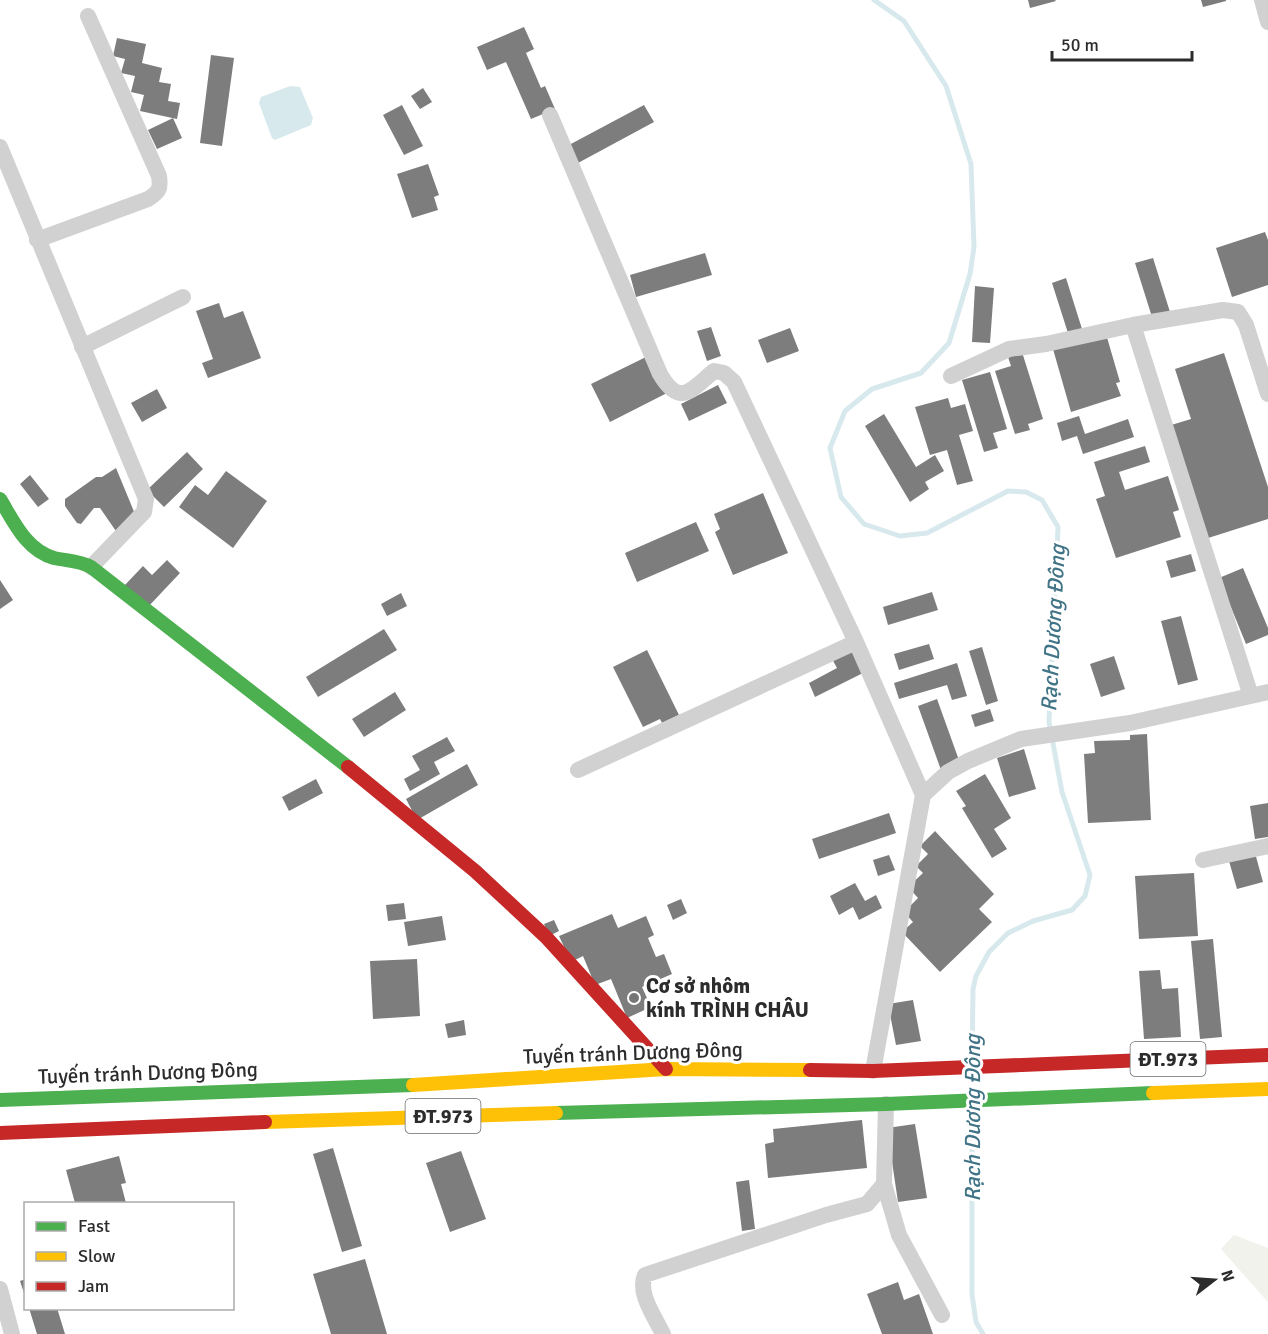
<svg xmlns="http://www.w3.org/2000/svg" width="1268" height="1334" viewBox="0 0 1268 1334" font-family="Signika,sans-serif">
  <rect width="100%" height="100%" fill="#fff"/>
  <path fill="#f0f2eb" d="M1234,1235l34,13v54l-47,-53z"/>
  <path fill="#d8e9ee" d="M290,86l10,1 13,31 -2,7 -36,15 -3,-2 -13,-35 2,-6z"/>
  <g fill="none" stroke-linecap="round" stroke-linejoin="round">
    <path stroke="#d8e9ee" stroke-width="5" d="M874,0l30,21 42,65 25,78 3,83 -4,27 -21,69 -28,30 -49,16 -27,22 -15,37 11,49 23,27 36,12 27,-3 81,-42 18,1 16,8 16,27 -9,195 13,70 28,83 -5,21 -13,14 -39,11 -25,12 -19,19 -13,24 -3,13 -1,72
      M972,1107v187l4,28 7,12"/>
  </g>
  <path fill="#7d7d7d" d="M1028,0h27l1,1 -26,7z
    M1201,0h25v1l-23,6z
    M524,27l10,22 -8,4 15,35 4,-2 10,23 -24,10 -25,-57 -19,8 -10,-23z
    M117,38l29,6 -4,19 20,5 -3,14 12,2 -3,17 12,2 -3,16 -37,-8 4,-16 -13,-3 4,-16 -14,-3 4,-14 -12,-3z
    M211,55l23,3 -12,88 -22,-3z
    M423,88l9,14 -12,7 -9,-13z
    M402,105l21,41 -19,9 -21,-40z
    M644,105l10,17 -76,41 -9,-18z
    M173,118l9,20 -25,11 -9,-19z
    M428,164l11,31 -5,2 4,13 -26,8 -15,-44z
    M1265,232l3,8v45l-36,12 -16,-49z
    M705,253l7,22 -76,22 -6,-22z
    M1153,258l17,54 -18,5 -17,-54z
    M1066,278l16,51 -14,4 -16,-50z
    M975,286l19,2 -4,55 -18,-1z
    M219,303l5,15 19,-7 18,47 -53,20 -6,-15 11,-4 -17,-48z
    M711,327l10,29 -14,5 -10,-30z
    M790,328l9,23 -32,12 -9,-23z
    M1106,334l14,48 -4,1 5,13 -50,16 -18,-63z
    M1022,352l21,67 -15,5 2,6 -15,4 -20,-63 16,-5 -3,-9z
    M1224,353l44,134v32l-63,20 -37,-113 23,-7 -16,-50z
    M648,356l19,37 -57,29 -19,-38z
    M990,372l17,57 -14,4 5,15 -14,4 -22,-72z
    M718,385l9,18 -38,18 -8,-17z
    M157,389l10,19 -25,14 -11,-19z
    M948,398l3,10 14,-4 8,27 -14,4 14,46 -16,4 -10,-35 -17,5 -15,-48z
    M884,414l32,53 19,-12 9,16 -19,11 4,7 -19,13 -45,-76z
    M1079,416l6,18 43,-15 6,18 -51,17 -6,-18 -15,5 -5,-18z
    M1145,446l5,16 -31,10 6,18 43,-14 11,34 -6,2 8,25 -65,21 -20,-59 9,-3 -11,-34z
    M187,452l16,17 -39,38 -17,-17z
    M116,468l19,46 -17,20 -18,-26h-6l-13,16 -4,-1 -12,-17v-7l31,-22h6z
    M226,471l41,30 -34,47 -54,-41 16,-22 13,10z
    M30,475l19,24 -11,8 -18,-23z
    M763,493l25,60 -55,22 -18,-43 5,-3 -6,-15z
    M696,522l13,29 -72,31 -12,-29z
    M1191,554l5,17 -25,7 -5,-17z
    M167,560l13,13 -33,35 -23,-22 19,-20 9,9z
    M1243,568l25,60v7l-22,9 -27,-66z
    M0,580l13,20 -13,9z
    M932,592l6,18 -50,15 -5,-18z
    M401,593l6,13 -20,10 -6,-12z
    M1181,616l17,64 -20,5 -17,-64z
    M384,629l13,21 -79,47 -12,-20z
    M929,644l5,15 -35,11 -5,-16z
    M854,646l13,25 -52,26 -6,-14 28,-15 -6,-11z
    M982,647l16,54 -12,4 -17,-54z
    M647,650l32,65 -17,8 -2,-4 -17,8 -30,-60z
    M1114,656l11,33 -24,8 -11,-33z
    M957,663l10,33 -15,4 -5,-15 -48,14 -5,-16z
    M395,692l11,18 -42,27 -12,-18z
    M937,699l23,64 -19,7 -23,-64z
    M990,709l4,12 -19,6 -4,-12z
    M1147,734l4,86 -63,3 -4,-69 11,-1 -1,-12 36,-1v-5z
    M447,737l8,14 -21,11 6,12 -30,17 -6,-12 16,-9 -8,-14z
    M1024,749l12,40 -27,8 -12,-39z
    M467,764l11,21 -61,35 -11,-21z
    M985,774l26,44 -17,11 13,20 -15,9 -30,-50 4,-2 -10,-15z
    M316,779l7,14 -34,18 -7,-14z
    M1268,803v34l-13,2 -5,-33z
    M889,813l7,20 -77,26 -7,-20z
    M935,831l59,63 -15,15 13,13 -52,50 -38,-40 11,-10 -9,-10 14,-14 -10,-11 15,-14 -7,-7 12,-12 -8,-8z
    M1255,853l8,29 -26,7 -8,-28z
    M889,855l6,15 -17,6 -5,-16z
    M1194,873l4,63 -59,3 -4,-63z
    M855,883l10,18 11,-6 6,13 -23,12 -6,-13 -14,8 -9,-19z
    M681,899l6,14 -14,7 -6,-15z
    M404,903l2,16 -18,2 -2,-16z
    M612,914l6,14 28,-12 8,19 -6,3 8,19 8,-3 8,20 -30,13 9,20 -24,11 -16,-39 -16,6 -12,-29 -12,6 -12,-26z
    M442,916l4,24 -38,6 -4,-24z
    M554,920l5,11 -10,5 -5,-12z
    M1213,939l9,98 -22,2 -9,-98z
    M417,959l3,57 -47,3 -3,-58z
    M1160,970l2,19 16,-1 3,49 -37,2 -5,-68z
    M913,1000l8,41 -25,4 -8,-41z
    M464,1020l2,15 -18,3 -3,-14z
    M862,1120l5,48 -99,10 -3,-34 9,-2 -1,-13z
    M915,1124l12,74 -29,4 -11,-74z
    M333,1148l29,98 -20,6 -29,-98z
    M461,1151l25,68 -36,13 -24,-69z
    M119,1156l7,27 -5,1 5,19h-51l-9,-33z
    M749,1180l6,49 -13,2 -6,-49z
    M365,1259l22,75h-56l-18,-60z
    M26,1279v17h-1l-5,-15z
    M898,1282l6,18 15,-6 14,40h-51l-15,-40z
    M29,1308h28l8,26h-28z"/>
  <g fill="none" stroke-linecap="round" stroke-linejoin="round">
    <path stroke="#d1d1d1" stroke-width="16" d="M1262,0l6,22
      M550,115l110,259c20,34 31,16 54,-3l10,2 10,9 122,260 67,153
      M0,147l146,352 -2,13 -53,55
      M37,240l111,-41c11,-7 13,-10 11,-23l-71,-160
      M1133,325l118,371
      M82,347l101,-50
      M951,376l58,-27 37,-5 87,-19 90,-15 15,2 8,13 22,69
      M578,770l278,-128
      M1203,860l65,-14
      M873,1071l50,-276 25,-23 20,-11 53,-22 109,-16 138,-31
      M884,1184l15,51 43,80
      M0,1289l12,45
      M663,1334c-8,-17 -26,-41 -18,-59l181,-60 41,-11 17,-20 2,-80"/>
    <path stroke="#4caf50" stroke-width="14" d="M0,499c14,23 26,51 54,59 13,3 25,2 37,9l257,200
      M0,1100l413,-15
      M556,1113l330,-9 267,-11"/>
    <path stroke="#ffc107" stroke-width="14" d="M413,1085l253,-16 144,1
      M1153,1093l115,-4
      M265,1122l291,-9"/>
    <path stroke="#c62828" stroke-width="14" d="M348,767l127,104 71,66 120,132
      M810,1070l63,1 395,-16
      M0,1133l265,-11"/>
  </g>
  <circle fill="#767676" stroke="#fff" stroke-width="2" cx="634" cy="998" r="6"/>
  <g text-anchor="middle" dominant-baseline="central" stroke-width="6" stroke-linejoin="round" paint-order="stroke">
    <g fill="#fff" stroke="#6b6b6b" stroke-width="1.5">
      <rect x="1130.5" y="1042" width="75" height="34" rx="4.5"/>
      <rect x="405.5" y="1099" width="75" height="34" rx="4.5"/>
    </g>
    <g font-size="20" font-weight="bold" fill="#2c2c2c">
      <text x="1168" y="1059">ĐT.973</text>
      <text x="443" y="1116">ĐT.973</text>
    </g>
    <g font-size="21" font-weight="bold" fill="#2c2c2c" stroke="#fff" text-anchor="start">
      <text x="646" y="986">Cơ sở nhôm<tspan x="646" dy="24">kính TRÌNH CHÂU</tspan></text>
    </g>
    <g font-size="21" fill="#2c2c2c" stroke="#fff">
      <text transform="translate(633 1053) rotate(-2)">Tuyến tránh Dương Đông</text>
      <text transform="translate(148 1073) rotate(-2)">Tuyến tránh Dương Đông</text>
    </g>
    <g font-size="22" font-style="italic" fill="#417486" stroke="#fff">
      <text transform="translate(1053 628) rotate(-87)">Rạch Dương Đông</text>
      <text transform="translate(972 1118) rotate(-90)">Rạch Dương Đông</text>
    </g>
  </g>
  <rect x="24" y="1202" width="210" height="108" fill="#ffffff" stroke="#ababab" stroke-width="1.5"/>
  <rect x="36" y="1222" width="30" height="9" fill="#4caf50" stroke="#ababab" stroke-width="1.5"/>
  <text x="78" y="1232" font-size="18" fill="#2c2c2c">Fast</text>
  <rect x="36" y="1252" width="30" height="9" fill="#ffc107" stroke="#ababab" stroke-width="1.5"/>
  <text x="78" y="1262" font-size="18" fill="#2c2c2c">Slow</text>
  <rect x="36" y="1282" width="30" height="9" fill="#c62828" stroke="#ababab" stroke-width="1.5"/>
  <text x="78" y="1292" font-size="18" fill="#2c2c2c">Jam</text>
  <g transform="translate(1214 1280) rotate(73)" stroke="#ffffff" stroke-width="4.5" paint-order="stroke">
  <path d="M0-4.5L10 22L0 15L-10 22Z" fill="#2c2c2c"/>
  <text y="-9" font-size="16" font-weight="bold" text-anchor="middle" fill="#2c2c2c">N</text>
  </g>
  <path d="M1052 51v9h140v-9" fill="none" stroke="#2c2c2c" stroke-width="3"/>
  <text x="1061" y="51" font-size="18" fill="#2c2c2c" stroke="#ffffff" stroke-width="4.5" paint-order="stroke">50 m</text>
</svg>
